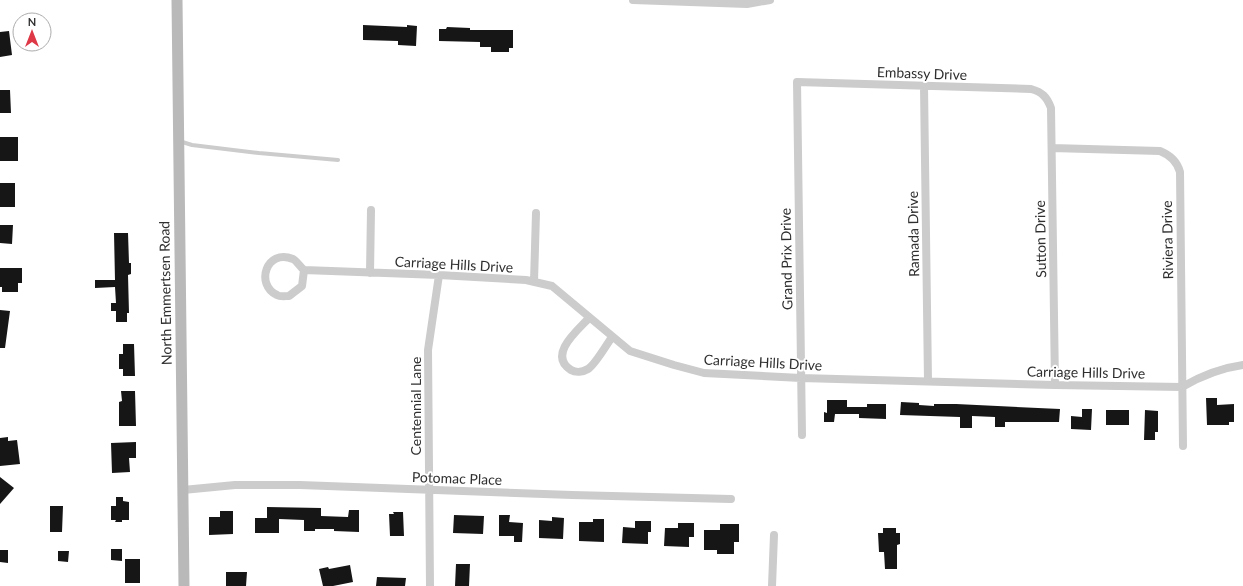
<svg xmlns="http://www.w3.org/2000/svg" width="1243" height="586" viewBox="0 0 1243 586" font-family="Lato,sans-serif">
  <rect width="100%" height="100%" fill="#fff"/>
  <path fill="#161616" d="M363,25l44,2v-2l10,1 -1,20 -18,-1v-4l-35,-1z
    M447,27l23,1v2h43v18h-4v4h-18v-5h-11v-5l-41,-1v-12h7z
    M9,31l3,24 -12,2v-25z
    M0,90h10l1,23h-11z
    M0,137h18v24h-18z
    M0,183h15v24h-15z
    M0,225h13l-1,19 -12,-1z
    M114,233h14l1,30h2v11l-3,1 1,38h-2v9h-11v-11h-5v-8h5l-1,-16 -20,1v-8h20z
    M0,268h22v15h-4v9h-16v-5h-2z
    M0,310l10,1 -5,37h-5z
    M123,344h11l1,32h-12v-7h-4v-15h4z
    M121,391h14l1,35h-17v-24l3,-1z
    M1206,398h11v7l17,-1v18h-5v3h-22z
    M827,400h20v7h20v-3h19v15l-27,-1v-4h-24l-1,8h-10v-10l3,1z
    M901,402l18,1v2l15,1v-2h22l104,5 -1,13h-54v5h-10v-10l-23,-1v12h-12v-11l-60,-2z
    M1082,409h10l-1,21 -20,-1v-13l11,1z
    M1106,410h23v15h-23z
    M1145,410l13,1v21h-3v8h-11z
    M8,437v4l9,-1 3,24 -20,2v-28z
    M136,442v16h-7l1,14 -18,1 -1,-30z
    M0,477l14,11 -14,16z
    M116,497h7v4l6,1v18h-7v2h-7l1,-2h-5v-14h5z
    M50,506h13l-1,26h-12z
    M267,507l54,1v8l27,1 1,-7h10v22l-25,-1v-2h-19v2h-11v-11l-25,-1v14h-24v-15h12z
    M220,511h13v23l-24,1v-18h11z
    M393,512h10l1,24h-14l-1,-22h5z
    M454,515l30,1 -1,18 -30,-1z
    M499,515h11l-1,7 14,1 -1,19h-8v-6h-15z
    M552,517l12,1 -1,21 -24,-1v-18l13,1z
    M593,519h11v23l-25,-1v-19h14z
    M635,521h16v11h-3v12l-26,-1 1,-16 12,1z
    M678,523h16v14h-5v10l-25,-1 1,-18h13z
    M720,524h19v18h-5v12h-17v-4h-13v-20h16z
    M883,528h13v5h4v11l-3,1v24h-12l-1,-17h-5l-1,-19h5z
    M111,549h11v12l-11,-1z
    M0,550h8v13l-8,-1z
    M58,551h11l-1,11 -10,-1z
    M125,559h15v24h-15z
    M456,564h14l-1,22h-14z
    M350,565l3,17 -20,4h-10l-4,-17 9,-2 1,2z
    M226,572h21l-1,14h-20z
    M377,577l29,1 -1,8h-29z"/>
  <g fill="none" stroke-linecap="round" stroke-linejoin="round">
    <path stroke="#ccc" stroke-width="4" d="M179,141l13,4 67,8 79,7"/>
    <path stroke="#ccc" stroke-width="8" d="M633,0l114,4 23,-4
      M924,86l4,295
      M1052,148l108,3c10,4 17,10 20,21l3,274
      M304,270l-2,16 -13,10c-4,0 -9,1 -12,-1 -22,-10 -11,-47 16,-36 4,2 7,8 11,11l135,5 87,5 26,6 78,65 44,14 30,8 97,5 254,7 127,2c19,-11 39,-19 61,-22
      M370,273l1,-63
      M534,282l2,-69
      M589,318c-11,12 -42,37 -18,52 5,3 12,2 17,-1 7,-4 19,-25 24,-32
      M802,435l-5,-353 234,7c11,3 16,8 20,19l4,277
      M183,490l52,-5h65l272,10 159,4
      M430,586l-2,-236 11,-75
      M772,586l2,-51"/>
    <path stroke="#b9b9b9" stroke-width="11" d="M177,0l7,586"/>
  </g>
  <g text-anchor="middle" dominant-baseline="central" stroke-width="4" stroke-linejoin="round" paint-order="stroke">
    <g font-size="14" fill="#2f2f2f" stroke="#fff">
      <text transform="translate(922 73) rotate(2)">Embassy Drive</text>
      <text transform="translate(913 234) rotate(-91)">Ramada Drive</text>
      <text transform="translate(1040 239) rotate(-91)">Sutton Drive</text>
      <text transform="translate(1167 240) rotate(-91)">Riviera Drive</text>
      <text transform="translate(786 259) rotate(-91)">Grand Prix Drive</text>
      <text transform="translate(454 264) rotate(3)">Carriage Hills Drive</text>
      <text transform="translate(165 293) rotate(-91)">North Emmertsen Road</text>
      <text transform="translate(763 362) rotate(3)">Carriage Hills Drive</text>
      <text transform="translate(1086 372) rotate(1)">Carriage Hills Drive</text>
      <text transform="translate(415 406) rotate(-90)">Centennial Lane</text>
      <text transform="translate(457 478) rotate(2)">Potomac Place</text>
    </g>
  </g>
  <g transform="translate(32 32)"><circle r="19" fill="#ffffff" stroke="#acacac"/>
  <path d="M0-3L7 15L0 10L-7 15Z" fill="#de3847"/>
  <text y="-6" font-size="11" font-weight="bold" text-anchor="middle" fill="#2f2f2f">N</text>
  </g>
</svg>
